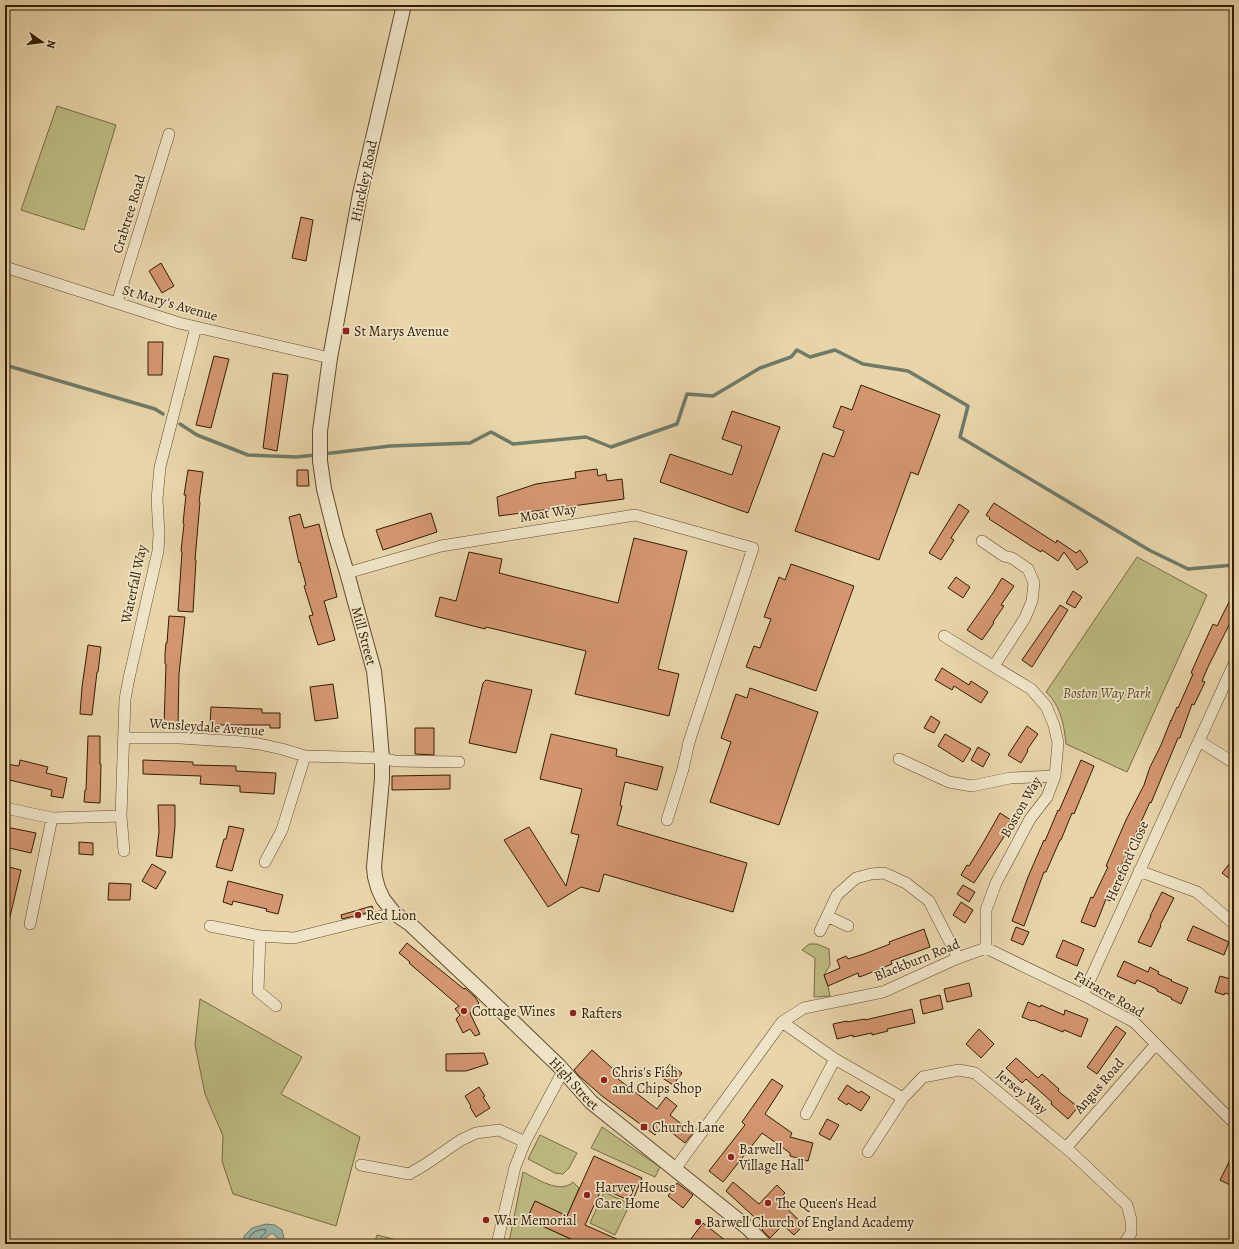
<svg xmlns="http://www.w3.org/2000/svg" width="1239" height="1249" viewBox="0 0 1239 1249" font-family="Alegreya,serif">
  <rect width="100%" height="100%" fill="#e8d5aa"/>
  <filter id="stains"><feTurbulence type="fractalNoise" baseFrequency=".005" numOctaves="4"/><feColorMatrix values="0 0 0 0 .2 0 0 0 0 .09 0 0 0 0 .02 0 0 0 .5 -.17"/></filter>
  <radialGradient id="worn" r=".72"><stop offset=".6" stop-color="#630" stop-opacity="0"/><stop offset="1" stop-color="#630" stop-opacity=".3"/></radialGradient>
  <path fill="#bebb83" stroke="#786c42" d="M57,106l59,19 -32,105 -63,-20z
    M1137,557l70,38 -80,177 -61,-28c-2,-19 -5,-38 -20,-52z
    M809,944h8l12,5 1,16 -6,10 4,11 2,10 -16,1 1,-39 -13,-8z
    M200,999l102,58 -21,37 79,43 -24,89 -103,-32 -11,-33 1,-25 -18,-42 -10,-49z
    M602,1127l58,40 -5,10 -64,-29z
    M540,1135l37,18 -8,15 -6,6 -8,-1 -27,-14z
    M523,1172c13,6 37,23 50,10l6,6 -12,28 -32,-15 -8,18 54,25h-68l-4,-2z
    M604,1192l26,12 -15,31 -25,-12z
    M377,1235l36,9h-39z"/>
  <path fill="#98b8ae" stroke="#6f7a68" d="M266,1224l9,1 7,5 3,12 -1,2h-6v-6l-6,-5 -8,6 -2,5h-18v-8l8,-8z"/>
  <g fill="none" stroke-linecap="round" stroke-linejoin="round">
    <path stroke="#656a57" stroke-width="1" d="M248,1244c0,-10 7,-14 17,-15l1,3 -5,5 -2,7"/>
    <path stroke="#6f7a68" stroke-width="3.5" d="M5,364l7,3 143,42 8,5
      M180,424l17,11 51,20 48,2 20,-2
      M323,454l67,-8 80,-3 21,-11 22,12 73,-7 25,10 66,-23 10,-30 26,2 47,-28 31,-11 6,-7 13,7 25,-7 28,14 45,7 60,35 -8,31 189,113 39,19 46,-4"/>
  </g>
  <path fill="#d39671" stroke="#321d00" d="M301,217l12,3 -7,41 -14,-3z
    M161,263l13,23 -12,7 -13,-22z
    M148,342h15l-1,33h-14z
    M214,356l15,3 -18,69 -15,-3z
    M273,373l15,2 -11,76 -14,-3z
    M861,385l79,30 -22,60 -7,-3 -32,88 -84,-29 28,-78 11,4 10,-26 -11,-4 8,-21 11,4z
    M732,411l48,16 -32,86 -88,-31 10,-28 62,21 10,-29 -20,-7z
    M597,469l1,7 8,-2 1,7 15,-2 2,20 -125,17 -2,-19 39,-13 40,-6 -1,-6z
    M188,470l15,2 -4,30h1l-5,58h1l-3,52 -15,-1 4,-59 -1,-1 3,-27 -1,-1 3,-28h-2z
    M297,470h11l1,16h-12z
    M994,503l62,40 1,-3 19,13 4,-3 8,12 -11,8 -13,-18 -6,9 -16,-11 -1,2 -10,-6 -42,-27 1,-1 -4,-3z
    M959,504l10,7 -18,27 3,2 -13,20 -12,-7z
    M431,513l6,19 -54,18 -7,-20z
    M300,514l4,14 15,-4 18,73 -13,4 11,39 -17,5 -9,-29 4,-1 -9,-29 2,-1 -6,-23 -1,1 -10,-46z
    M634,538l53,13 -29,118 21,5 -10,42 -94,-22 11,-43 -100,-24 -1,2 -50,-13 5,-19 16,4 13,-49 33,7 -3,14 119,30z
    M791,564l63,22 -38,105 -70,-24 8,-21 6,2 11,-29 -7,-2 15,-40 6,3z
    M956,577l14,10 -7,11 -15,-10z
    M1002,578l12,8 -13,19 3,1 -11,16 1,1 -12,17 -15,-10 26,-37z
    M1073,591l9,6 -7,11 -9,-5z
    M1234,592v31l-3,-2 -23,46 -6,14 3,1 -11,23 -2,-1 -12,34h-2l-27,65 -1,-1 -32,71 4,2 -12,26 -4,-2 -11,28 -14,-5 10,-25 2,1 15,-31 -2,-1 20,-46 18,-35 6,-18 11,-22 10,-25v1l6,-14 1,1 15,-34 -2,-1 11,-25 11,-24 4,2z
    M1060,605l8,5 -36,57 -10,-7z
    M169,616l16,1 -6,57 -1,52h-14l2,-62h-1v-10l1,-11h1z
    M88,645l13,2 -3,25h-1l-5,43 -12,-1 2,-27z
    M942,668l27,17 2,-4 17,11 -7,11 -27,-17 -2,4 -17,-10z
    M486,680l46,10 -16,63 -47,-10 14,-60z
    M333,684l5,34 -23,3 -5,-34z
    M750,688l68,24 -39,113 -69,-23 21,-60 -10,-4 15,-44 11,4z
    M211,707l51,2v4h18v15h-10v-3h-60z
    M931,716l9,6 -6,11 -10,-5z
    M1027,726l11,8 -11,16 1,1 -7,12 -13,-8z
    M415,728h19v27l-19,-1z
    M551,734l66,15 -1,7 47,11 -6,23 -32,-8 -5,23 2,1 -5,19 130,38 -14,49 -129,-38 -5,18 -18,-5 -33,20 -44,-67 25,-13 37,59 13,-51 -8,-2 11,-44 -42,-10z
    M945,734l26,15 -8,13 -25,-16z
    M88,736h12v28h1l-1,39 -16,-1 1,-12h1z
    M978,747l12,7 -7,13 -12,-7z
    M20,760l28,7 -2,6 21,5 -4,20 -12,-2 1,-6 -47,-11v-15l14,2z
    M143,760l50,2v3l43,1v5l40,2 -2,21 -34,-2v-6l-40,-2 1,-8 -58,-2z
    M1081,760l13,6 -20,48 -2,-1 -11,27h-1l-14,32h-2l-20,54 -12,-5 16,-44 16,-37 1,1 13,-31 1,1z
    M450,775v14l-58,1v-14z
    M158,805h17v21l-3,32 -16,-2 3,-24z
    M1000,813l11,7 -8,14 2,1 -31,48 -13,-8 6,-10 2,1 14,-23z
    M229,826l15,3 -12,42 -16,-4 8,-28h2z
    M6,827l30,6 -5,20 -26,-6z
    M79,842l14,1v12l-14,-1z
    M1234,858v24l-12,-9z
    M152,864l14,8 -10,17 -14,-8z
    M5,866l16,4 -12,51 -4,-1z
    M228,881l55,14 -5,19 -12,-3 1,-2 -34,-8 -1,4 -9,-3z
    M109,883l22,1 -1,16h-22z
    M963,885l12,7 -6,10 -12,-8z
    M1162,892l12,6 -14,27 1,1 -10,21 -13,-5 13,-26h-1z
    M961,902l12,8 -8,13 -12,-8z
    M372,906l2,5 -32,8 -1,-4z
    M1193,926l36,16 -5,13 -37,-15z
    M1016,927l13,5 -6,13 -12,-5z
    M924,929l6,18 -39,14 1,3 -27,11 -6,2 -1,-4 -30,13 -4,-11 16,-7 -3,-8 9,-4 2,3 16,-5 26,-10 -1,-2z
    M1063,940l21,9 -7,17 -21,-9z
    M407,943l57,46 1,-1 10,9 4,6 -9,10 10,21 -5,2 -5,-7 -7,4 -7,-14 4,-4 -5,-6 4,-3 -50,-43 1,-1 -11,-9z
    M1124,961l24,11 2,-5 9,5 -1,2 14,6 -1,1 17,7 -7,16 -10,-5 1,-1 -15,-7v-2l-20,-9 -2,4 -18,-8z
    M1220,976l14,4v16l-9,-3 -1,2 -9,-3z
    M969,983l3,13 -25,6 -3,-13z
    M940,995l3,14 -20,5 -3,-14z
    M1028,1002l12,5 1,-2 23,10 1,-5 23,9 -7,18 -17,-7 -1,2 -30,-12 -1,1 -10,-4z
    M912,1009l3,14 -28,6 1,2 -16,4v-2l-19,4v-2l-16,4 -4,-15 14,-3v1l18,-3v1z
    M1116,1026l10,7 -29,41 -10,-7z
    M979,1029l15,15 -13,14 -15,-14z
    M592,1050l29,26 -3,3 39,30 9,-12 11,9 -7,9 23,18 -8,10 -23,-18 -7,10 -53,-39 -24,-21 -4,-5z
    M484,1053l4,11 -22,7h-20v-17z
    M1016,1058l22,20 4,-4 17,15 -1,2 20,16 -10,12 -17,-15 1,-2 -26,-23 -4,4 -16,-15z
    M670,1064l12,9 -9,12 -12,-8z
    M772,1079l11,7 -18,28 27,19 -2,4 23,6 -5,18 -18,-5v-3l-28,-20 -39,49 -14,-11 36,-46 -3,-3z
    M847,1085l12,8 2,-2 9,6 -9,14 -13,-8 -1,2 -9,-6z
    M479,1087l6,9 -2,1 7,11 -14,9 -6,-10 1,-1 -6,-10z
    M827,1119l12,6 -9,15 -11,-6z
    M1234,1152v35l-14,-7z
    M594,1156l48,22 -10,24 -30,-14 -17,37 43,19h-46l-55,-25 8,-18 32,15z
    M733,1182l26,22 18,-19 8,8 -7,7 26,25 -10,10 -11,-10 -13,13 -8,-8 3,-3 -39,-36z
    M677,1183l16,12 -10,13 -15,-12z
    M703,1223l27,21h-43z"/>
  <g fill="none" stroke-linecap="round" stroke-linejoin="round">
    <g stroke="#604b2a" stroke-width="12">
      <path id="minor" d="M5,267l174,56 151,35
        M117,303l52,-169
        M982,541l22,15 8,2 16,11 6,14 -2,18 -7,17 -31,48
        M347,573l94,-27 194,-31 118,33 -64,194 -6,27 -16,51
        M944,636l87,53 15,17 8,19 4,18 -3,33 -8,21 -17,22 -34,64 -10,27v38
        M124,738h56l63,4 16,2 23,5 23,7 77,2 13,3 64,1
        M1199,741l35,22
        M899,759l50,23 23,4 38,-8 45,-2
        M5,808l47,10 69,-2
        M124,851l-3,-35 4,-117 4,-21 29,-127 1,-17 -2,-35 3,-32 36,-140
        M265,862l17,-32 23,-74
        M1139,871l58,21 37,32
        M827,916l21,10
        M30,924l22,-106
        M210,926l50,10 34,2 100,-25
        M820,931l17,-36 19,-17 15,-4 13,-1 22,10 23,18 29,57
        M260,936l-2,55 18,15
        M986,948l97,47 51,27 100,101
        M1083,995l151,-331
        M782,1022l53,37 68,39
        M806,1114l29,-55
        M1066,1148l90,-104
        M868,1152l35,-54 20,-21 36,-7 16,3 98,81 54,51 4,15v13l-7,11
        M361,1165l48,9 17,-10 35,-24 15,-7 23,-3 26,12
        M675,1169l107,-147 22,-14 79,-16 75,-34 28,-10
        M497,1244l18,-77 10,-25 38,-71"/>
    </g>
    <g stroke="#604b2a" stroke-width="16">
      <g id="tertiary">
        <path id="s1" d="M404,5l-44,189 -30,164 -10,73v30l4,28 12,48 11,36 27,98 4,38 4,49v21l-8,88 1,10 3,11 5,11 11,14 16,11 69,65 80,77 32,36 157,126 16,16"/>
      </g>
    </g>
    <use href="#minor" stroke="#f0e4c8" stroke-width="11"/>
    <use href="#tertiary" stroke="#f0e4c8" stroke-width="14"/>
  </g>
  <g fill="#8f2418" stroke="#f0e4c8" stroke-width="1.5">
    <rect x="342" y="327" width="8" height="8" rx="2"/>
    <circle cx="358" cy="915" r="4"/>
    <circle cx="464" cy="1011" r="4"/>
    <circle cx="573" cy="1013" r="4"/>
    <circle cx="604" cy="1080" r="4"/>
    <rect x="640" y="1123" width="8" height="8" rx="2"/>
    <circle cx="731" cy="1157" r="4"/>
    <circle cx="587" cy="1195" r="4"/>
    <circle cx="768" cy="1203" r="4"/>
    <circle cx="486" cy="1220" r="4"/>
    <circle cx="698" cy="1222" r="4"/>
  </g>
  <g text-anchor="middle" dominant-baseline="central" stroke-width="3.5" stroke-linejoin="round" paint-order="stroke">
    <g font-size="14" fill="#321d00" stroke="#f0e4c8">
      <text transform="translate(364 181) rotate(-78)">Hinckley Road</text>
      <text transform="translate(129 214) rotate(-73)">Crabtree Road</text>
      <text transform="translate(170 303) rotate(16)">St Mary's Avenue</text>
      <text transform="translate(548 513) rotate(-9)">Moat Way</text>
      <text transform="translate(134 584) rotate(-78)">Waterfall Way</text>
      <text stroke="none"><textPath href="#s1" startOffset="645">Mill Street</textPath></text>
      <text transform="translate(207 727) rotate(4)">Wensleydale Avenue</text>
      <text transform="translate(1021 807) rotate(-60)">Boston Way</text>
      <text transform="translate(1127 861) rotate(-66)">Hereford Close</text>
      <text transform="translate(917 960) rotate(-22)">Blackburn Road</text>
      <text transform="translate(1109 994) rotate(30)">Fairacre Road</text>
      <text stroke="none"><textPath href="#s1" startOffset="1178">High Street</textPath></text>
      <text transform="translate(1099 1086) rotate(-49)">Angus Road</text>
      <text transform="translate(1022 1092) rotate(39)">Jersey Way</text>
    </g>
    <g font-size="14" fill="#321d00" stroke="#f0e4c8" text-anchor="start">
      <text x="354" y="331">St Marys Avenue</text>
      <text x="366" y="915">Red Lion</text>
      <text x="472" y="1011">Cottage Wines</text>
      <text x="581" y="1013">Rafters</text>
      <text x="612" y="1072">Chris's Fish<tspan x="612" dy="16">and Chips Shop</tspan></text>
      <text x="652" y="1127">Church Lane</text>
      <text x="739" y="1149">Barwell<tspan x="739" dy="16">Village Hall</tspan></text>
      <text x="595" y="1187">Harvey House<tspan x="595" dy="16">Care Home</tspan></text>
      <text x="776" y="1203">The Queen's Head</text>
      <text x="494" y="1220">War Memorial</text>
      <text x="706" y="1222">Barwell Church of England Academy</text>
    </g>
    <g font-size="14" font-style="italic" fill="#5c4c27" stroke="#f0e4c8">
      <text x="1107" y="693">Boston Way Park</text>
    </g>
  </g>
  <rect width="1239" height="1249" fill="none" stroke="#e8d5aa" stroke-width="20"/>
  <rect x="6" y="6" width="1227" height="1237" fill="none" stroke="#321d00" stroke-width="2"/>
  <rect x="10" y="10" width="1219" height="1229" fill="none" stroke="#321d00"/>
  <g transform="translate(42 42) rotate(104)" stroke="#f0e4c8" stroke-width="3" paint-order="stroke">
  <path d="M0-3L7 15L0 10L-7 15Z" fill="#321d00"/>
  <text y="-6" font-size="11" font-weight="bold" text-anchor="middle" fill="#321d00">N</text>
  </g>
  <rect width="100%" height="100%" filter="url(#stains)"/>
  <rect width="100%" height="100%" fill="url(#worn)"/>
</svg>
